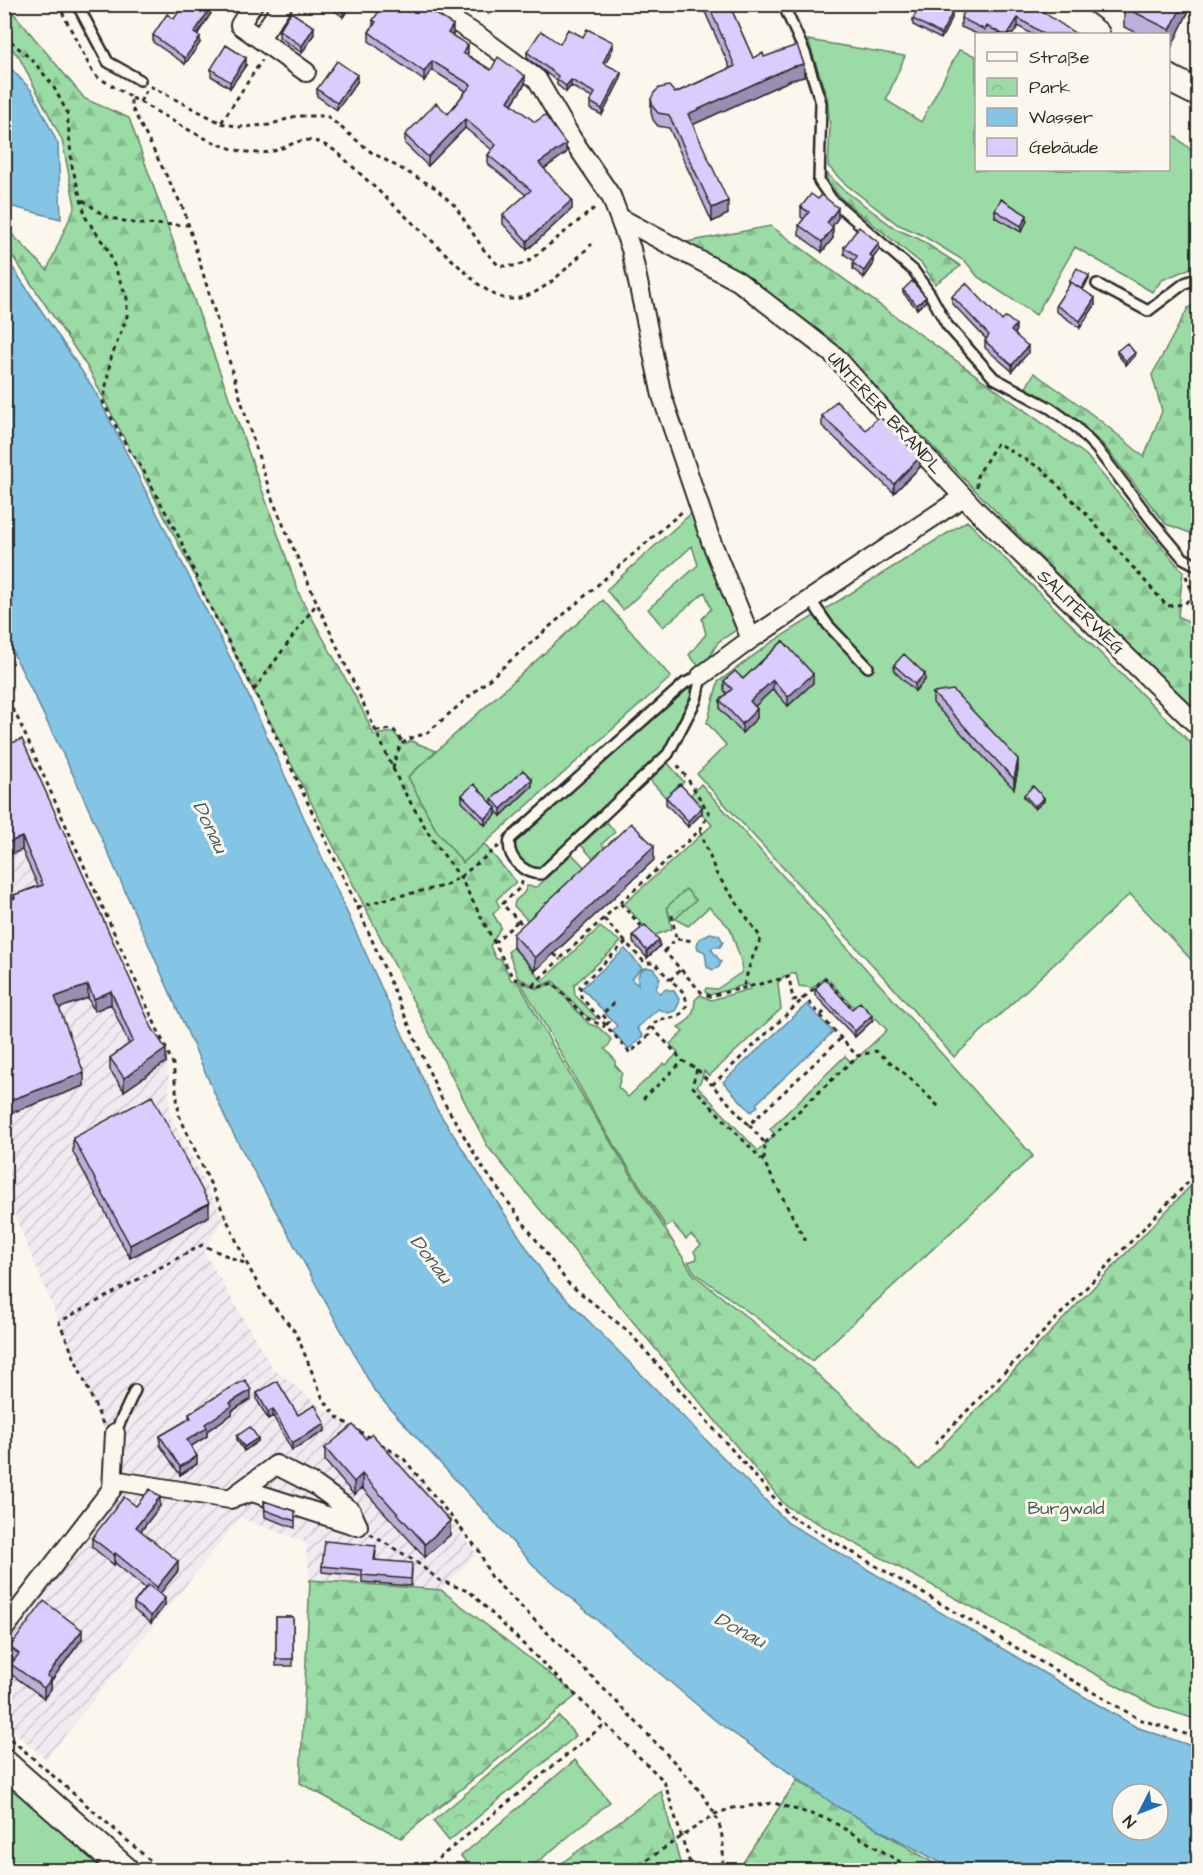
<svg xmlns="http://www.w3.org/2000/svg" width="1203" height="1875" viewBox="0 0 1203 1875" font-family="'Architects Daughter',sans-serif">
  <defs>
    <pattern id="industrial-furrows" width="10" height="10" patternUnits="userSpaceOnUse" patternTransform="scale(1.5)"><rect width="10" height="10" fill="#f1eaf1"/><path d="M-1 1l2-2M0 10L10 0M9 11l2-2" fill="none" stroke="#cfc9cf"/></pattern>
    <pattern id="forest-firs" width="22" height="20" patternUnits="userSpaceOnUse" patternTransform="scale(1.5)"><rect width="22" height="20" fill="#9bdba5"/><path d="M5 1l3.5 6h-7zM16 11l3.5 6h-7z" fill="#86bc8e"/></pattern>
    <pattern id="park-crowns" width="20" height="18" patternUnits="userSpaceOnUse" patternTransform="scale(1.5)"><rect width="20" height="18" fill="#9bdba5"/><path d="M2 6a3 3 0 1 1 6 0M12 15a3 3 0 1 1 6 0" fill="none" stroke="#86bc8e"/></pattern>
  </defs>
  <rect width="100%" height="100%" fill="#fbf7ec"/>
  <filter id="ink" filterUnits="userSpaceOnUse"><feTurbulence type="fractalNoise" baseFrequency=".0167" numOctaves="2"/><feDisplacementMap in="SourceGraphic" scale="12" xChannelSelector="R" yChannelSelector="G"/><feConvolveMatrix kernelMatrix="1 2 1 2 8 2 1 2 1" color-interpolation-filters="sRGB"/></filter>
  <g filter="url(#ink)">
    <path fill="url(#industrial-furrows)" d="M25,744l143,318 2,53 53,103 -19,34 68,115 50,41 77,48 78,98 -36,36 -131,-10 -5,-38 -65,-24 -194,241 -41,-35 -1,-114 107,-137v-26l-106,-255 -1,-439z"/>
    <path fill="#9bdba5" stroke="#638368" stroke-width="1.5" fill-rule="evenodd" d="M808,40l97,16 -19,44 35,22 38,-72 17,6v114h192l1,-39 22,19 7,9v106l-36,15 -10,12 -77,-45 -39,68 -58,-38 -12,-15 -44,-27 -25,-11 -53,-41 -16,-17 2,-39 -3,-30z
      M696,509l45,118 -23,15 -16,28 -13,-15 17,-21 -4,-15 9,-10 -6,-17 -42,35 -15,-18 50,-44 -6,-19 -69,64 -17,-20z
      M967,521l231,229v217l-68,-73 -176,163 -64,-73 -193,-210 29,-29 -19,-22 11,-41 54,-40z
      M603,600l68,77 -208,186 -27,-33 -28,-53z
      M686,685l5,4 1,10 -26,54 -126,117 -12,-2 -15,-17v-10z
      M668,763l16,19 -18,16 -16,-18z
      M701,784l332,372 -221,205 -51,-40 -66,-48 -7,-11 9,-3 -3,-8 7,-6 -10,-10 -5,4 -14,-16 -6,4 -65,-103 -81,-143 17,8 15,-6 37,41 9,3 13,12 -1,5 -5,5 10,11v5l7,8 -4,14 10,10 36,-34 2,2 12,-12 -8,-9 13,-12 -5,-5c13,-7 16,-13 17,-27l5,-5 11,5 39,-11 -2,-5 -38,11 -5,-3 1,-4 11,1 25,-17 -1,-11 -11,-33 -21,-21 -21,19 -13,-7 20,-19 -28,7 5,22 -19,7 -29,-32 88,-79 -24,-27zM796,973l3,13 14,2 12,-12 32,35 3,-3 12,13 4,-3 11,12 -35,33 -7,-7 -75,73 5,6 -17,16 -61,-65 4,-5 3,-10 5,5 72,-67 -3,-26 6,-7z
      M607,822l8,10 -13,12 10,11 -12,11 -19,-21z
      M572,854l19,20 -57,53 -20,-21 1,-5 9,-8 3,-7 10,1z
      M600,927l21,15 -47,43 1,10 22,23 -3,2 -8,-4 -33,-35 -16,6 -19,-9 -10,-26 5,-5 29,34z
      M575,1760l35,42 -82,68h-55l-12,-14z
      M4,1780l103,90h-102v-17l3,-11 -3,-1z"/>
    <path fill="url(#forest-firs)" stroke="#638368" stroke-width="1.5" d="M6,4l79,95 44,19 171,478 62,113 12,26 20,-3 9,12 9,-3 24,10 -28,26 28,53 27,33 21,-19 32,38 -20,18 4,7 -7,7 8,13 -11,19 6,13h5l10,21 7,1 32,60 50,84 93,149 120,96 106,100 279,-292v542l-44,-14 -368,-200 -298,-359 -400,-779 -83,-123v-18l42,43 28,-64 -13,-66 -43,-83 -14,-16 -1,-36z
      M825,171l15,16 56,42 23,10 42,27 -26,18 -13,-20 -80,-65 -13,-14z
      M771,226l315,229 97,117 -5,44 20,12v90l-359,-367 -157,-108z
      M1198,302v234l-32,-12 -64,-81 -76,-55 8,-15c39,26 75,53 110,84l18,-46 -10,-36 36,-67z
      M310,1580l131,10 136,105 -176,143 -101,-55z
      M797,1780l148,90h-207z
      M661,1791l21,79h-130z"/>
    <path fill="url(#park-crowns)" stroke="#638368" stroke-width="1.5" d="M686,889l10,11 -21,19 -4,1 -4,-13z
      M559,1716l17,20 -127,105 -16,-20z"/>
    <path fill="#84c5e5" stroke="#60879b" stroke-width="1.5" fill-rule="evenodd" d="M5,62l27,29 26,53 3,75 -56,-14z
      M5,256l90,135 145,286 196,431 111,171 241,244 348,204 62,21v122h-244l-116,-63 -122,-86 -177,-150 -164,-179 -146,-266 -151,-341 -73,-149zM1122,1794h36v36h-36z
      M710,933l9,2 4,7 -3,5h-7l-2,2 10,13 -2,5 -6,3 -6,-3 -2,-15 -7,-3 -1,-4 2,-6z
      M625,949l17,19 -11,11 7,6c-1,-11 3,-21 16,-16l6,9 -4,11 4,4 6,-4 8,2 6,10 -5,10 -7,2 -10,-4 -21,19 6,8 -14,13 -17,-18 5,-5 -35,-38z
      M807,1004l26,28 -77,72 2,2 -7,6 -28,-30z"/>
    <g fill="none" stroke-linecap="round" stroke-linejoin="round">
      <g stroke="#2b2b2b" stroke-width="14">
        <path id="service" d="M77,4l31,58 32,18
          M783,4l22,49 16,50 -2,78 13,19 82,71 16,23 17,31 47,53 56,30 25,18 22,23 55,72 31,37 15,8
          M1097,284l51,27 37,-28 13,-5
          M810,599l18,26 40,42
          M701,676l-5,24 -28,54 -127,120c-18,0 -35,-17 -31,-35l175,-156z
          M115,1433l20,-43"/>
      </g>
      <g stroke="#2b2b2b" stroke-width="22">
        <path id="minor" d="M253,4l-13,21 66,47
          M427,4l53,33 57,42 35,60 39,57 20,53 31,147 49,145 40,98
          M260,38l23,-34
          M620,218l118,63 97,75 59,67 84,89 220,214
          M701,676l50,-37 212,-142
          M113,1480l117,19 22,-7 106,34 -7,-15 -36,-26 -39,-20 -46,34
          M4,1629l108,-140 3,-56"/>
      </g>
      <g stroke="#2b2b2b" stroke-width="30">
        <path id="secondary" d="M1055,4l41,30
          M1168,78l30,15
          M4,1763l121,107"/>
      </g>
      <path stroke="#2b2b2b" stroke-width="3" stroke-dasharray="4.5 4.5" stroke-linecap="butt" d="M58,4l36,71 37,22v9l53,104 66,220 23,71 44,102 85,185 30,51 28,38 53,101 24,10 16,-5 33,35 19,9
        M4,35l29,26 19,23 15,28 5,54 14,52 22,32 19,48v18l-16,42 -8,44 24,45 15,21 38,71 25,58 49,93 104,218 81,186 44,74 85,115 61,49 161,184 349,203 59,19
        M150,86l71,37 41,-63
        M132,98c38,19 83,54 126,55 35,0 39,-28 79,-1l141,132c8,5 16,12 25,14 32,8 67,-34 89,-54
        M140,102l7,-13
        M221,123l19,4 29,-2 27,-9h31l44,36 63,35 21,19 29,44 15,16h18l12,-5 68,-55
        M83,200l23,17 32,7 51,1
        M977,487v-11l20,-33 45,26 44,45 81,92 18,-2 8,-10 -9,-23
        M254,690l63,-87
        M4,693l15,28 154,343 6,51 68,149 15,28 34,41 27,66 14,18 33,21
        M376,731l17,-2 10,13
        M393,769c5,-24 8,-30 33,-35l258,-224
        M700,830l16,43 45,65 -10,23 -8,27
        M522,881l-1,6 -19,17 22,22
        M620,903l80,-73 9,-17 -20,-32 -13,-18
        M358,908l23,-8 63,-14 16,-9 39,-31
        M672,915l4,24
        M604,919l41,44h10l15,17
        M626,942l-46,44 1,11 49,56 19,-18 -1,-5 11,-11c12,1 31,-4 27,-20 -2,-9 -10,-14 -16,-19l11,-11
        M494,943l24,-22
        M657,943l45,50 8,3 79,-19 4,23 12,-2 52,58
        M664,951l12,-12 18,2
        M554,954l6,5 60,-56 24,26
        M533,985l27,-26
        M821,1015l9,-9
        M606,1025l3,-3 -7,-8 12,-11
        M652,1027l31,34 14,8 15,16
        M840,1039l-91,86 -37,-40 113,-107 28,32
        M697,1069l-5,17 72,76 42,80
        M643,1099l40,-38
        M749,1125l16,18 -1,19
        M765,1143l92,-87 19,-5 33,26 32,32
        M103,1424l-44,-102 143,-77 44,19
        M381,1444l23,15 76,93 10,24c54,54 110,107 162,163 20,21 52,52 64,78 8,16 8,36 6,53
        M935,1444l263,-272
        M370,1534l45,27 24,19 31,12 135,132
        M4,1733l157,137
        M424,1870l181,-146 59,57 28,89
        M632,1870l83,-56 18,-6 41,-5 54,16 86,51"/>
      <use href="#service" stroke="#fbf7ec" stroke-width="9"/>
      <use href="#minor" stroke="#fbf7ec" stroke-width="18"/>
      <use href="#secondary" stroke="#fbf7ec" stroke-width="26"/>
    </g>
    <path fill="#bcafda" stroke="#2b2b2b" stroke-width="1.5" d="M217,4l-20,31 3,8 -15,21 -32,-22v-7l21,-16z
      M326,4h26l-9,13z
      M449,4h17l-4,8z
      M475,4h19l-5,9z
      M705,4h24l24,54 11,-1 40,20 -13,3 -98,44 35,90 -16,8 -43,-94 -11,-2 -5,-6 -2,-8v-13l24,-6 55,-25 -25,-56z
      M1124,4h68l-22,46 -2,-1v-15h-28l-16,-7v-20l1,-2z
      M1003,11l73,23h-45l-13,-8 -5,8h-36l-16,-7v-9z
      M952,18l-11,21 -28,-14v-6z
      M373,20l80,14 -1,1 16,18 -1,2 24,15 34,14 -13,20 54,49 -22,16 28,40 -45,41 -24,-26v-9l23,-20 -38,-31v-9l4,-5 -27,-22 -37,38 -23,-22v-9l43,-21 18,-23 -34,-21 -8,11 -55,-40v-9l4,-7z
      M279,30l35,4 -12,19 -23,-16z
      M583,37l30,11 -8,16 16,14 -19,37 -12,-6v-7l2,-4 -21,-12 -5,6 -9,-7v-4l-30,-23v-6l33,-8z
      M246,65l-16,23 -19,-12v-7z
      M357,82l-20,28 -20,-14v-7z
      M801,207l37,11 -7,9 2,11 -11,14 -23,-17v-10l5,-6 -3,-2z
      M995,210l32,11 -6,11 -26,-15z
      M844,247l35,3 -6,8v7l-9,13 -11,-9v-6l1,-2 -10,-7z
      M1089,279l-7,11 13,15 -15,23 -24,-17v-6l13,-19v-4z
      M903,290l23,11 -9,8 -14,-16z
      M952,296l50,25 14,11 -1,2 13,19 -16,18 -27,-23v-7l1,-2 -34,-36z
      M1117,351l18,5 -9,9 -9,-11z
      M822,416l44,14 54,37 -26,26 -72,-67z
      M1198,580v33l-7,-5v-7l6,-9 -1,-1v-7z
      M783,641l30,42 -25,23 -15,-17 -18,17 2,12 -15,15 -22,-24v-9l7,-6 -3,-4v-9l19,-2z
      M894,665l31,15 -10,11 -21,-20z
      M933,693l85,76 -4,20 -81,-86z
      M4,746l162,316 -42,29 -14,-21v-12l19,-14 -18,-40 -17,7 -6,-13 -29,10 25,78 -76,28 -4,-9v-203l10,-4v-3l24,-9 -16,-36z
      M532,786l-31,30 -5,-5v4l-11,10 -23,-23v-7l30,8v-4z
      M1024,795l20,6 -9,8 -11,-11z
      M666,797l36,16 -14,14 -22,-23z
      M654,860l-119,111 -22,-24v-13z
      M633,935l26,12 -12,11 -14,-16z
      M815,989l37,20 20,12 -17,16 -40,-42z
      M73,1138l136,78 -79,42 -57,-106z
      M257,1393l41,22 27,16 -33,19 -19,-34 -5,3 -11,-19z
      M251,1399l-19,12v3l-25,17v5l-16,10 6,18 -17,11 -20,-30v-9l29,-17v-5z
      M237,1436l21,5 -14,10 -7,-11z
      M366,1439l84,96 -25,22 -63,-69 -8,7 -29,-34v-13z
      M264,1501l31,20v7l-30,-11z
      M136,1506h24l-19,25 37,40 -19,23 6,11 -14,18 -17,-13v-7l11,-15 -30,-25 -1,2 -22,-18v-9z
      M376,1552l-1,8 37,9 -1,17 -49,-4v-6l-40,-4v-6z
      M276,1617h17v49h-17z
      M82,1639l-31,42v8l-7,9 -33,-24v-10l3,-4 -4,-4v-9z"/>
    <path fill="#998fb2" stroke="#2b2b2b" stroke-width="1.5" d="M213,4h4l-23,35v-6z
      M347,4h5l-9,13v-7z
      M462,4h4l-4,8z
      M490,4h4l-5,9v-7z
      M804,4h8l-8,4z
      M1183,4h9l-22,46v-20z
      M952,13v5l-11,21v-5z
      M1018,18v8l-5,8h-5z
      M453,25v9l-5,8v-9z
      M314,27v7l-12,19v-7z
      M200,37v6l-15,21v-6z
      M613,42v6l-10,21v-6z
      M468,45v8l-5,8v-8z
      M246,58v7l-16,23v-6z
      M432,61v9l-8,11v-9z
      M804,64v13l-13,3 -103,47v-13l103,-47z
      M621,72v6l-19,37v-6z
      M357,75v7l-20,28v-7z
      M525,76v8l-17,26v-9z
      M571,80v6l-5,6v-6z
      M465,119v9l-37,38v-9z
      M566,144v9l-27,19v-9z
      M572,200v9l-45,41v-9z
      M728,201v13l-16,8v-14z
      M838,208v10l-11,16v-11z
      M1027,215v6l-6,11v-6z
      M833,228v10l-11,14v-10z
      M879,243v7l-9,12v-7z
      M873,258v7l-9,13v-7z
      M1089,276v3l-8,14v-4z
      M926,297v4l-9,8v-4z
      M1095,298v7l-15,23v-7z
      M1016,325v7l-5,6v-7z
      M1028,346v7l-16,18v-6z
      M1135,353v3l-9,9v-4z
      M920,457v10l-26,26v-9z
      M813,674v9l-25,23v-9z
      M925,674v6l-10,11v-7z
      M773,680v9l-23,22v-10z
      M757,709v9l-15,15v-9z
      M1018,759v10l-4,20v-10z
      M532,779v7l-31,30v-7z
      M1044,798v3l-9,8v-3z
      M702,807v6l-14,14v-6z
      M496,808v7l-11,10v-6z
      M22,837v13l-18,7v-13z
      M654,846v14l-119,111v-13z
      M659,940v7l-12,11v-7z
      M88,985v13l-33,12v-13z
      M111,991v13l-17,7v-12z
      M872,1015v6l-17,16v-6z
      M166,1049v13l-42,29v-13z
      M84,1073v13l-76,28v-13z
      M209,1203v13l-79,42v-13z
      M251,1390v9l-19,12v3l-25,17v5l-20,13v-9l18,-16 25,-21z
      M273,1409v7l-5,3v-7z
      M325,1424v7l-33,19v-7z
      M258,1438v3l-14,10v-4z
      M197,1456v8l-17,11v-8z
      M362,1474v14l-8,7v-13z
      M160,1497v9l-24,31v-10z
      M450,1521v14l-25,22v-13z
      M115,1553v10l-1,2v-10z
      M178,1561v10l-21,26v-10z
      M165,1598v7l-14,18v-7z
      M82,1630v9l-31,42v8l-7,9v-10l3,-12z"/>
    <path fill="#dbccfe" stroke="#2b2b2b" stroke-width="1.5" d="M184,4h29l-19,29 6,4 -15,21 -32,-23 14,-21 7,5z
      M336,4h11l-4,6z
      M384,4h37l32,21 -5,8 20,12 -5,8 28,17 7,-13 27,19 -17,25 27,21 10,-7 21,29 -27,19 33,37 -45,41 -24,-26 28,-25 -43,-35 8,-10 -31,-26 -37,38 -23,-22 31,-32 12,11 23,-29 -39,-24 -8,11 -55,-40 7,-10 -3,-2z
      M708,4h21l24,54 10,-5 1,4 33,-12 7,19 -13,3 -103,47 40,87 -16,7 -43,-93 -11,-2 -5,-6 -2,-8 3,-6 5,-5 10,-2 6,7 60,-27z
      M920,4h16l16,9 -11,21 -28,-15z
      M968,4h22l13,7 3,-7h25l45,30h-32l-26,-16 -10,16h-6l-15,-8 -2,4 -24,-12z
      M1125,4h58l-13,26 -46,-23z
      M291,12l23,15 -12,19 -23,-16z
      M568,29l15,8 4,-8 26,13 -10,21 18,9 -19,37 -12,-7 5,-9 -24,-13 -5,6 -9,-7 1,-3 -31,-24 14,-21 19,13z
      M226,45l20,13 -16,24 -19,-13z
      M337,61l20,14 -20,28 -20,-14z
      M811,194l7,5 4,-4 16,13 -11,15 6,5 -11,14 -23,-17 10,-13 -8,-5z
      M1001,199l26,16 -6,11 -26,-16z
      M859,227l20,16 -9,12 3,3 -9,13 -11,-8 4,-7 -13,-9z
      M1077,268l12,8 -8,13 -10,-7 -1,1 -1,-1z
      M912,281l14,16 -9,8 -14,-15z
      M1071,282l24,16 -15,23 -24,-16z
      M966,283l36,38 4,-4 10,8 -5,6 17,15 -16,19 -27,-24 4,-6 -37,-39z
      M1127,343l8,10 -9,8 -9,-10z
      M836,401l30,29 13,-14 41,41 -26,27 -72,-68z
      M1198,589v17l-7,-5z
      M783,641l30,33 -25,23 -15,-17 -23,21 7,8 -15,15 -22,-24 12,-11 -8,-8 11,-10 8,8z
      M904,654l21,20 -10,10 -21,-19z
      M953,690l65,69 -4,20 -81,-86z
      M22,739l130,289 14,21 -42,29 -14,-20 23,-17 -22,-50 -17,8 -6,-14 -33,12 29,76 -76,28 -4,-9v-190l11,-4 -1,-3 29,-10 -21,-48 -18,7v-98z
      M523,770l9,9 -31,30 -9,-10z
      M474,784l22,24 -11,11 -23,-24z
      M680,784l22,23 -14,14 -22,-24z
      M1033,786l11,12 -9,8 -11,-11z
      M631,823l23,23 -119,112 -22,-24z
      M645,925l14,15 -12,11 -14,-16z
      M825,979l27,30 8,-7 12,13 -17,16 -40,-42z
      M152,1096l57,107 -79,42 -57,-107z
      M245,1380l6,10 -21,13 2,3 -27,18 2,4 -20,12 10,16 -17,11 -20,-31 31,-18 -2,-4 34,-22z
      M277,1381l21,34 17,-10 10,19 -33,19 -19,-34 -5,3 -11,-19z
      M353,1425l13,14 6,-5 78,87 -25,23 -63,-70 -8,8 -29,-34z
      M250,1427l8,11 -14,9 -7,-11z
      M150,1489l10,8 -24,30 42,34 -21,26 -42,-34 -1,2 -22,-17 32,-41 12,9z
      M264,1501l31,10v10l-30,-11z
      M325,1541l51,5 -2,14 38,3 -1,16 -49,-4v-5l-40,-4z
      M148,1585l17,13 -14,18 -17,-13z
      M44,1601l38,29 -35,46 4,3 -7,9 -33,-24 8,-10 -9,-7z
      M276,1617h17v42h-17z"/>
  </g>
  <g text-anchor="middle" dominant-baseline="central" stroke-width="6" stroke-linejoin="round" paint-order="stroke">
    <g font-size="18" fill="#2b2b2b" stroke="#fbf7ec">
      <text transform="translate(885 413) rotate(47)">UNTERER BRANDL</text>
      <text transform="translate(1081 612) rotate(44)">SALITERWEG</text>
    </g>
    <g font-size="18" fill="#47574a" stroke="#fbf7ec">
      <text x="1066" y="1508">Burgwald</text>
    </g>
    <g font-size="20" font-style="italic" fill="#465963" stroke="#fbf7ec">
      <text transform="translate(210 827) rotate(64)">Donau</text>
      <text transform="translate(431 1259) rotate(52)">Donau</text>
      <text transform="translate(740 1630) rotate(28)">Donau</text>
    </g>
  </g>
  <rect width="1203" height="1875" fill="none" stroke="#fbf7ec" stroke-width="24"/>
  <rect x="12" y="12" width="1179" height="1851" fill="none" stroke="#2b2b2b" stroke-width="2" filter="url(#ink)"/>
  <rect x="975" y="33" width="195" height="138" fill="#fbf7ec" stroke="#a8a59f" stroke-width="1.5"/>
  <rect x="987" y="52" width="30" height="9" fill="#fbf7ec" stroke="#a8a59f" stroke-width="1.5"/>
  <text x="1029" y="63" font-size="18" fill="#2b2b2b">Straße</text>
  <rect x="987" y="78" width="30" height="18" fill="url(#park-crowns)" stroke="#a8a59f" stroke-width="1.5"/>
  <text x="1029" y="93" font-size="18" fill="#2b2b2b">Park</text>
  <rect x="987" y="108" width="30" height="18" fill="#84c5e5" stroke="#a8a59f" stroke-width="1.5"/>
  <text x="1029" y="123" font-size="18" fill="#2b2b2b">Wasser</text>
  <rect x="987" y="138" width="30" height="18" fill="#dbccfe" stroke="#a8a59f" stroke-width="1.5"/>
  <text x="1029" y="153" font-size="18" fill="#2b2b2b">Gebäude</text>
  <g transform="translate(1140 1812) rotate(228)"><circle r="28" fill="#fbf7ec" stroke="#a8a59f" stroke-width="1.5"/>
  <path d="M0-4.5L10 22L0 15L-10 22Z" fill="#1f6fb2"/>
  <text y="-9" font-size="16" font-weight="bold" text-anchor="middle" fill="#2b2b2b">N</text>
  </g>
</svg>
